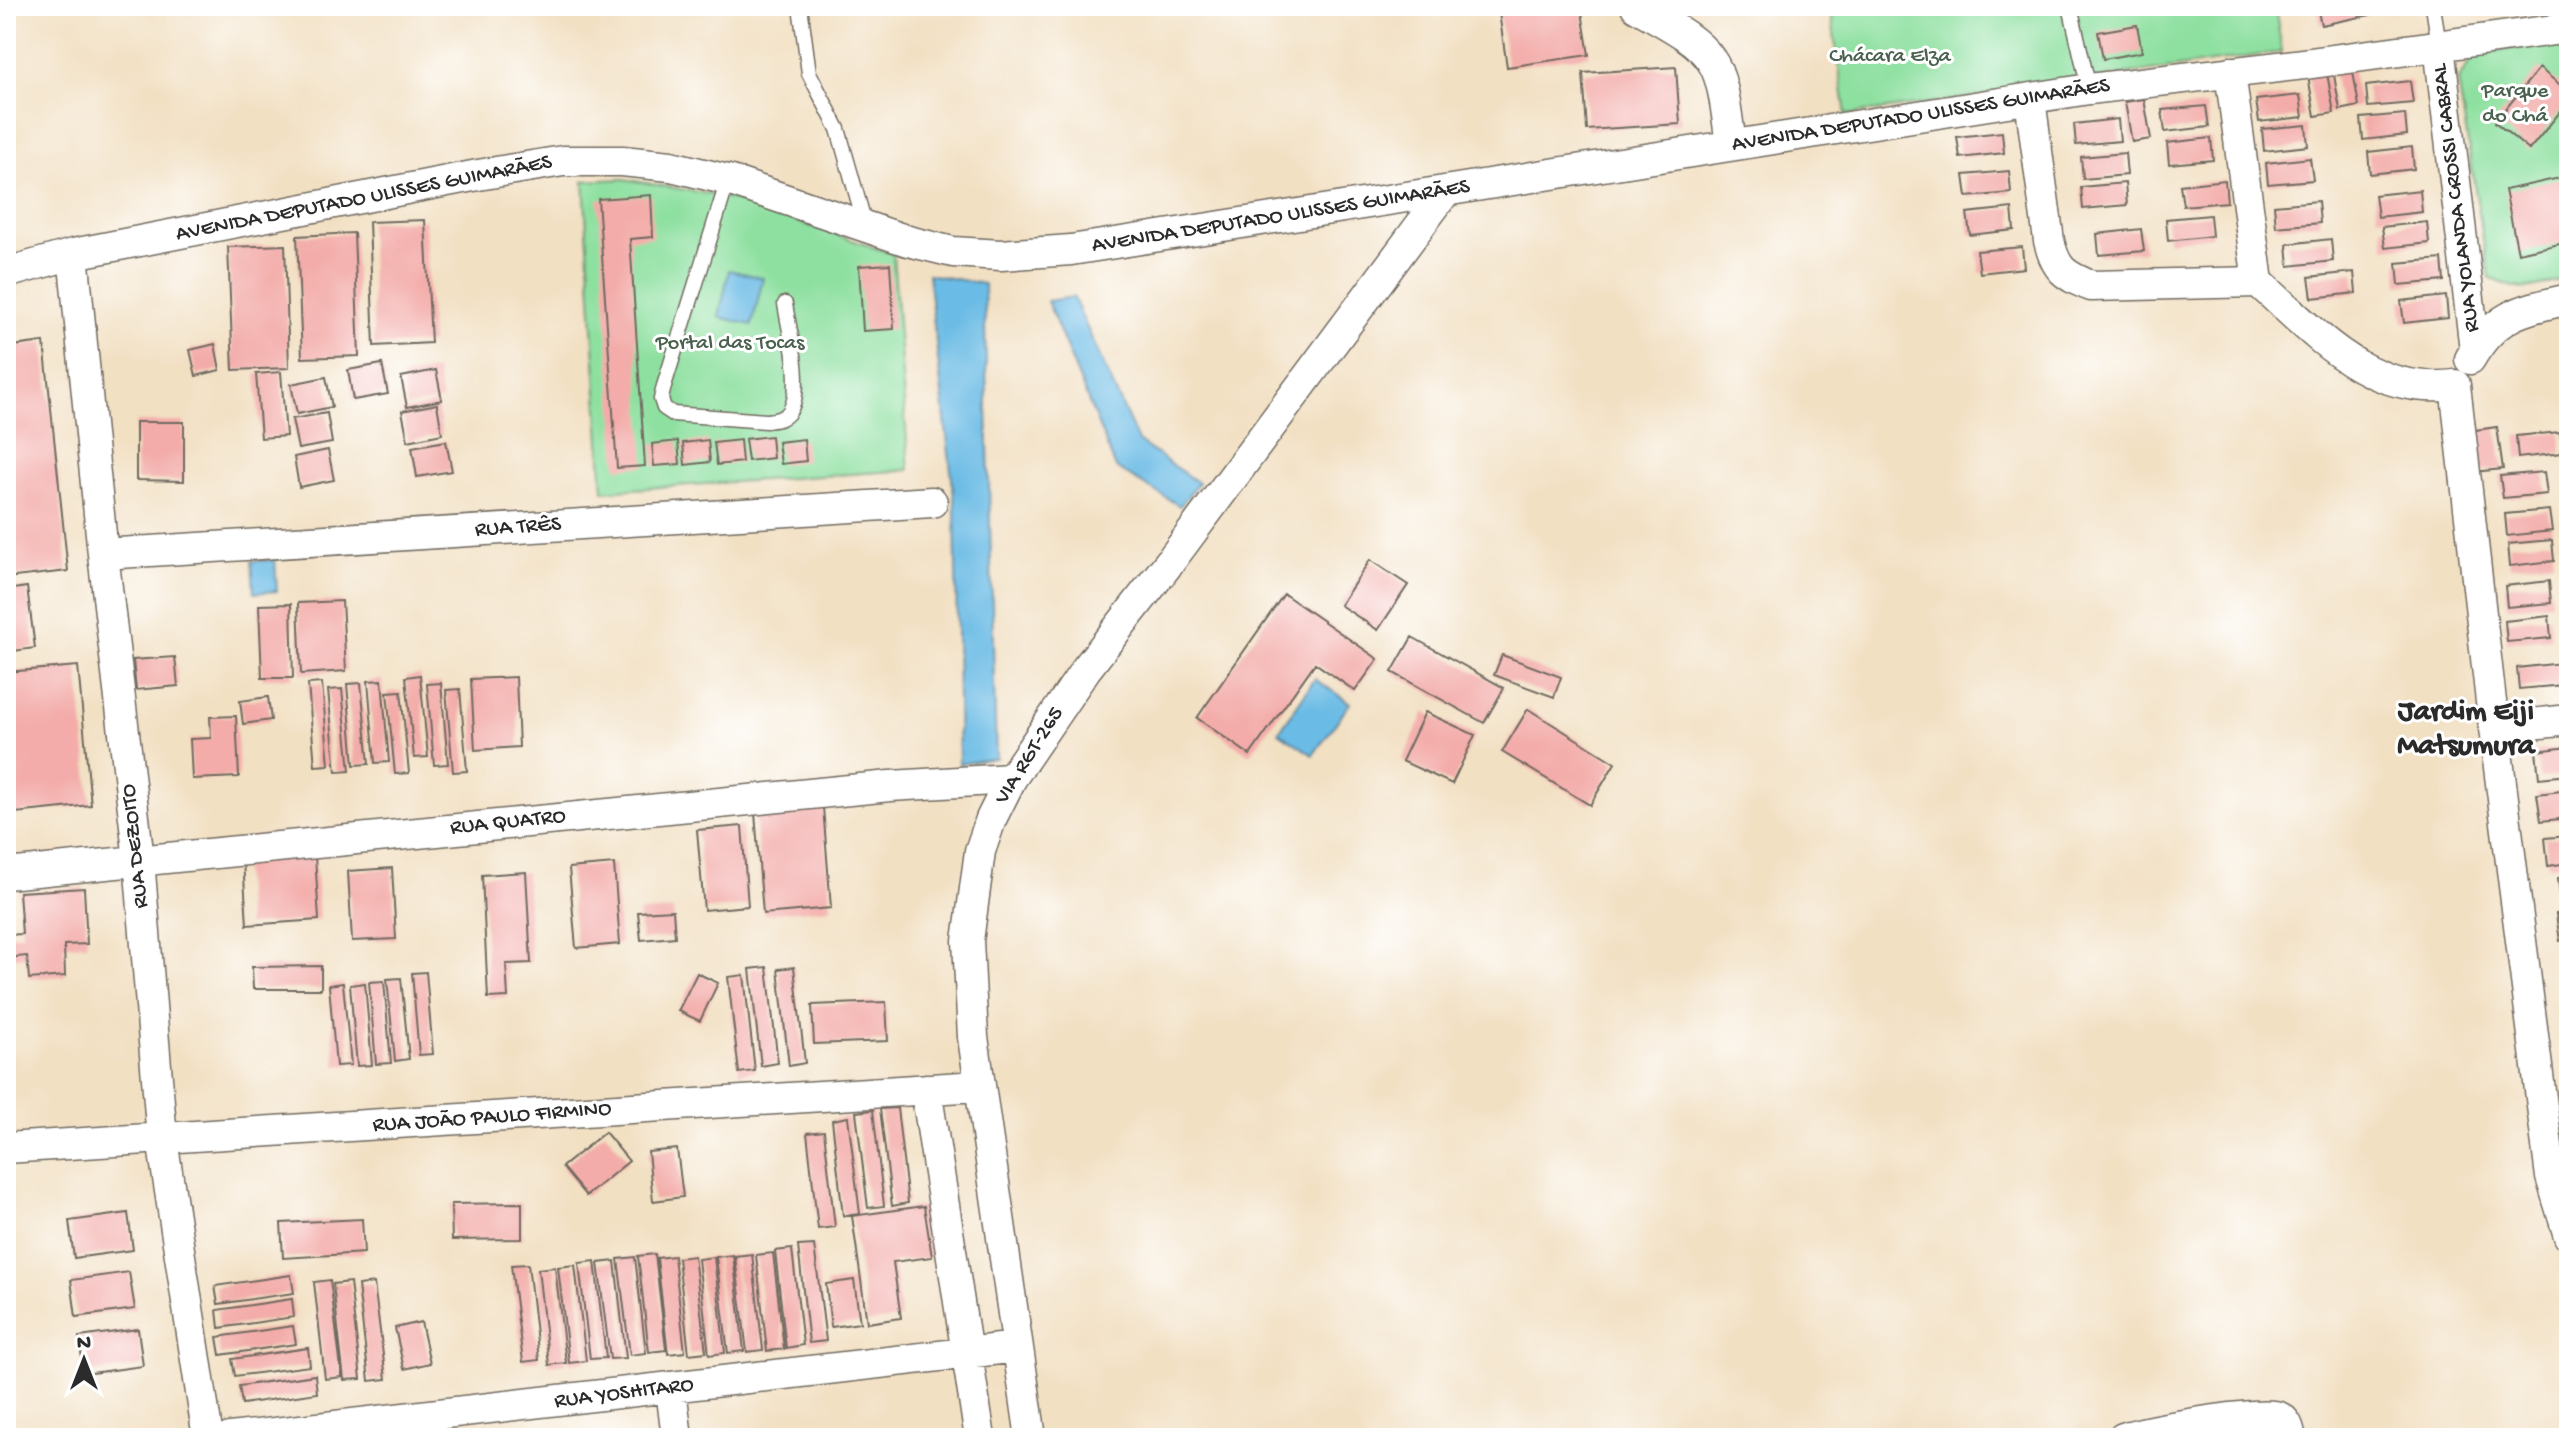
<svg xmlns="http://www.w3.org/2000/svg" width="2575" height="1444" viewBox="0 0 2575 1444" font-family="'Gochi Hand',sans-serif">
  <rect width="100%" height="100%" fill="#fff"/>
  <filter id="ink" filterUnits="userSpaceOnUse"><feTurbulence type="fractalNoise" baseFrequency=".0125" numOctaves="2"/><feDisplacementMap in="SourceGraphic" scale="16" xChannelSelector="R" yChannelSelector="G"/><feConvolveMatrix kernelMatrix="1 2 1 2 8 2 1 2 1" color-interpolation-filters="sRGB"/></filter>
  <filter id="wash" filterUnits="userSpaceOnUse"><feTurbulence type="fractalNoise" baseFrequency=".006" numOctaves="4" result="noise"/><feDisplacementMap in="SourceGraphic" scale="32" xChannelSelector="R" yChannelSelector="G"/><feGaussianBlur stdDeviation="1.8" result="paint"/><feColorMatrix in="noise" values="0 0 0 0 0 0 0 0 0 0 0 0 0 0 0 0 0 1.4 0 .05"/><feComposite in="paint" operator="in"/></filter>
  <g filter="url(#wash)">
    <rect width="100%" height="100%" fill="#f2e0c3"/>
    <path fill="#8ee0a0" stroke="#5c8666" stroke-width="2" d="M1830,6h445l7,46 -436,63z
      M2569,40v238c-37,10 -43,18 -80,-1l-31,-197 17,-26z
      M624,179l101,18 168,57 16,216 -306,21 -19,-310z"/>
    <path fill="#6abbe5" stroke="#4a7388" stroke-width="2" d="M729,270l34,8 -11,47 -33,-8z
      M928,274l56,10 12,474 -37,6 -4,-259z
      M1073,297l65,144 60,42 -18,23 -64,-38 -69,-167z
      M275,560l2,31 -23,2 -2,-32z
      M1315,679l35,24 -37,52 -34,-23z"/>
    <g id="blocks">
      <path fill="#f3aca9" d="M1498,6h83l8,49 -82,12z
        M2317,6h51l2,9 -49,10z
        M2137,25l5,27 -39,7 -5,-27z
        M2352,66l7,40 -19,4 -7,-41z
        M1676,67l4,57 -93,6 -4,-57z
        M2539,68l30,24v9l-40,49 -34,-28z
        M2327,73l7,40 -19,3 -7,-40z
        M2410,81l3,22 -45,4 -2,-21z
        M2300,95l3,22 -44,5 -3,-22z
        M2144,99l7,40 -19,3 -7,-40z
        M2206,106l3,21 -44,5 -3,-22z
        M2405,114l2,21 -44,5 -2,-22z
        M2118,119l2,22 -44,4 -2,-21z
        M2306,125l2,21 -44,5 -2,-22z
        M2002,132l2,21 -44,5 -3,-21z
        M2211,138l2,22 -44,4 -2,-21z
        M2412,147l2,22 -44,5 -2,-22z
        M2125,153l2,22 -44,4 -2,-22z
        M2310,158l3,22 -45,4 -2,-21z
        M2009,171l2,22 -44,4 -3,-22z
        M2569,176v66l-51,11 -13,-63z
        M2225,180l2,22 -44,4 -3,-21z
        M2125,183l2,22 -44,4 -2,-22z
        M2420,190l2,22 -44,5 -3,-22z
        M651,195l2,42 -23,2 15,227 -28,2 -19,-269z
        M2318,201l2,22 -44,4 -2,-22z
        M2012,208l2,22 -44,5 -3,-22z
        M2210,215l2,21 -44,5 -2,-22z
        M425,220l6,123 -57,3 -5,-124z
        M2427,222l2,21 -44,5 -3,-21z
        M2141,229l3,22 -45,4 -2,-21z
        M354,233l5,123 -57,2 -5,-122z
        M2331,239l2,22 -44,5 -2,-22z
        M285,245l4,123 -56,2 -5,-123z
        M2022,247l2,21 -44,5 -3,-22z
        M2442,259l2,22 -45,4 -2,-22z
        M890,264l4,65 -31,2 -4,-65z
        M2354,272l2,21 -44,5 -3,-21z
        M2446,296l2,22 -44,5 -3,-22z
        M44,342l24,229 -62,7v-231z
        M215,344l5,26 -24,6 -6,-26z
        M382,364l6,30 -35,6 -5,-30z
        M436,370l6,30 -35,7 -6,-30z
        M281,372l5,64 -25,2 -5,-64z
        M326,377l6,30 -35,7 -6,-30z
        M437,404l5,30 -34,7 -6,-30z
        M327,413l5,30 -34,6 -6,-30z
        M136,422h48v59l-48,-1z
        M2497,427l6,42 -30,3 -5,-41z
        M2560,432l2,21 -44,5 -2,-22z
        M771,436l2,22 -25,3 -3,-22z
        M804,439l2,22 -25,3 -3,-22z
        M708,440l2,22 -25,3 -2,-22z
        M740,440l2,22 -25,3 -3,-22z
        M446,441l6,30 -35,6 -5,-30z
        M678,441l2,23 -26,2 -2,-22z
        M328,450l6,30 -35,7 -5,-30z
        M2544,472l3,22 -44,4 -3,-22z
        M2549,510l3,21 -45,5 -2,-22z
        M2552,540l2,21 -44,5 -2,-22z
        M1370,560l38,25 -30,45 -38,-25z
        M2549,581l2,22 -44,4 -2,-21z
        M27,587l8,61 -29,4v-62z
        M1284,594l94,65 -23,32 -40,-28 -65,92 -53,-37z
        M342,601l4,70 -45,3 -3,-71z
        M291,604l2,74h-31l-3,-73z
        M2549,616l2,22 -44,4 -2,-21z
        M1412,637l92,51 -20,35 -92,-51z
        M1502,655l59,22 -7,20 -60,-22z
        M175,657l3,29 -42,4 -3,-30z
        M2561,663l2,22 -44,4 -2,-21z
        M78,666l13,139 -85,9v-142z
        M420,675l8,82 -14,1 -8,-81z
        M516,677l3,70 -44,3 -4,-71z
        M382,680l7,82 -14,1 -7,-82z
        M322,683l7,82 -14,1 -7,-82z
        M361,683l8,81 -15,1 -7,-81z
        M441,683l7,81 -14,1 -7,-81z
        M342,689l8,82 -14,1 -8,-82z
        M460,689l7,82 -14,1 -7,-82z
        M401,691l8,82 -14,1 -8,-82z
        M268,697l3,23 -28,4 -3,-23z
        M1528,709l87,54 -25,42 -88,-53z
        M1425,712l50,23 -23,49 -50,-23z
        M236,716l3,61 -47,2 -2,-40 21,-1 -1,-21z
        M2569,747v28l-30,3 -3,-27z
        M2569,790v28l-28,3 -4,-27z
        M823,807l8,101 -68,6 -8,-101z
        M742,826l6,80 -44,4 -7,-80z
        M2569,836v27l-21,3 -3,-28z
        M315,856l4,64 -72,5 -4,-64z
        M614,864l6,80 -44,4 -7,-80z
        M392,868l4,71 -44,2 -4,-70z
        M526,872l5,91 -25,1 2,33 -20,1 -6,-123z
        M2569,876v28l-8,1 -3,-27z
        M84,888l3,56 -23,1 1,31 -36,3 -2,-23 -21,2v-23l16,-1 -3,-42z
        M673,910l2,27 -34,3 -3,-28z
        M2569,913v27l-9,1 -4,-27z
        M321,966v23h-68l-1,-22z
        M767,967l11,96 -17,3 -11,-97z
        M794,967l11,96 -16,3 -11,-97z
        M426,972l7,82 -14,1 -7,-82z
        M697,973l21,10 -18,38 -22,-10z
        M744,975l11,96 -16,2 -11,-96z
        M401,978l8,81 -14,2 -8,-82z
        M384,981l7,82 -15,1 -7,-82z
        M343,983l8,82 -15,1 -7,-81z
        M365,983l7,82 -15,1 -7,-81z
        M886,1002l2,39 -74,3 -2,-39z
        M897,1108l11,95 -16,3 -12,-97z
        M873,1110l11,96 -16,2 -12,-96z
        M848,1117l12,97 -17,2 -11,-96z
        M824,1131l11,96 -17,2 -11,-96z
        M605,1132l24,29 -43,35 -24,-29z
        M677,1149l6,48 -30,4 -5,-49z
        M522,1203v36l-70,1 -1,-36z
        M924,1206l8,51 -39,5 8,56 -34,5 -15,-107z
        M128,1213l5,37 -59,8 -5,-37z
        M362,1219l2,34 -81,5 -2,-35z
        M814,1245l12,96 -17,2 -11,-97z
        M792,1249l11,96 -17,3 -11,-97z
        M773,1253l11,96 -17,2 -11,-96z
        M655,1254l11,96 -17,2 -11,-96z
        M752,1254l11,96 -16,2 -12,-96z
        M733,1255l11,96 -16,2 -12,-96z
        M674,1256l11,96 -17,2 -11,-96z
        M694,1256l12,96 -17,2 -11,-96z
        M635,1257l11,96 -16,2 -12,-96z
        M714,1257l11,96 -16,2 -11,-96z
        M595,1261l11,97 -16,1 -11,-96z
        M615,1261l11,97 -16,1 -12,-96z
        M528,1264l11,96 -16,2 -12,-97z
        M575,1265l11,96 -17,2 -11,-96z
        M555,1267l11,96 -17,2 -11,-96z
        M129,1272l6,37 -59,8 -5,-37z
        M291,1275l3,18 -76,11 -3,-18z
        M330,1280l12,97 -17,2 -11,-97z
        M854,1280l6,43 -29,4 -5,-43z
        M350,1282l11,97 -17,1 -11,-96z
        M374,1283l12,96 -17,2 -11,-96z
        M292,1299l2,18 -75,11 -2,-18z
        M421,1322l9,41 -26,6 -9,-41z
        M293,1326l3,18 -76,11 -3,-18z
        M138,1329l5,37 -59,8 -5,-37z
        M308,1348l2,18 -75,10 -3,-17z
        M315,1375l2,18 -75,11 -3,-18z"/>
    </g>
  </g>
  <g filter="url(#ink)">
    <use href="#blocks" fill-opacity="0" stroke="#716a60" stroke-width="2"/>
    <g fill="none" stroke-linecap="round" stroke-linejoin="round">
      <g stroke="#716a60" stroke-width="17">
        <path id="lane" d="M800,6l9,67 29,56 28,99
          M2070,6l19,83
          M2433,6l6,40
          M728,180l-64,206 -3,13 3,9 9,6 13,1 80,6c8,-1 17,-1 23,-9 16,-23 0,-82 -4,-108"/>
      </g>
      <g stroke="#716a60" stroke-width="33">
        <path id="street" d="M1636,6c24,15 59,30 75,54 14,19 16,61 20,84
          M2439,46l36,304
          M2230,72l28,210
          M2030,99l19,142c7,29 15,34 42,45l167,-4c60,53 109,114 197,103
          M73,254l30,300 36,306 23,279 46,299
          M6,273l67,-19 405,-79 85,-14h59l49,5 57,14 180,61 45,11 48,3 70,-5 1018,-161 215,-25 265,-36
          M2470,359c26,-45 51,-49 99,-60
          M2455,385l39,343 57,449 18,59
          M103,554l829,-52
          M2494,728l75,-8
          M6,874l884,-88 121,-7
          M926,1089l54,349
          M6,1148l972,-62
          M671,1389l6,49
          M230,1438l787,-91
          M1031,1438l-58,-401 -5,-96 12,-90 11,-32 20,-40 75,-110 83,-106 276,-371
          M2123,1438c22,-7 139,-29 156,-21 9,4 10,13 12,21"/>
      </g>
      <use href="#lane" stroke="#fff" stroke-width="14"/>
      <use href="#street" stroke="#fff" stroke-width="30"/>
    </g>
  </g>
  <g text-anchor="middle" dominant-baseline="central" stroke-width="6" stroke-linejoin="round" paint-order="stroke">
    <g font-size="22" fill="#49614e" stroke="#fff">
      <text x="1890" y="57">Chácara Elza</text>
      <text x="2515" y="92">Parque<tspan x="2515" dy="25">do Chá</tspan></text>
      <text x="730" y="344">Portal das Tocas</text>
    </g>
    <g font-size="22" fill="#2b2b2b" stroke="#fff">
      <text transform="translate(1921 116) rotate(-9)">AVENIDA DEPUTADO ULISSES GUIMARÃES</text>
      <text transform="translate(2457 198) rotate(-97)">RUA YOLANDA CROSSI CABRAL</text>
      <text transform="translate(364 199) rotate(-11)">AVENIDA DEPUTADO ULISSES GUIMARÃES</text>
      <text transform="translate(1281 217) rotate(-9)">AVENIDA DEPUTADO ULISSES GUIMARÃES</text>
      <text transform="translate(518 528) rotate(-4)">RUA TRÊS</text>
      <text transform="translate(1030 756) rotate(-58)">VIA RGT-265</text>
      <text transform="translate(508 823) rotate(-6)">RUA QUATRO</text>
      <text transform="translate(136 846) rotate(-96)">RUA DEZOITO</text>
      <text transform="translate(492 1118) rotate(-4)">RUA JOÃO PAULO FIRMINO</text>
      <text transform="translate(624 1394) rotate(-7)">RUA YOSHITARO</text>
    </g>
    <g font-size="30" font-weight="bold" fill="#2b2b2b" stroke="#fff">
      <text x="2466" y="713">Jardim Eiji<tspan x="2466" dy="34">Matsumura</tspan></text>
    </g>
  </g>
  <rect width="2575" height="1444" fill="none" stroke="#fff" stroke-width="32"/>
  <g transform="translate(84 1360)" stroke="#ffffff" stroke-width="6" paint-order="stroke">
  <path d="M0-6L14 30L0 20L-14 30Z" fill="#2b2b2b"/>
  <text y="-12" font-size="22" font-weight="bold" text-anchor="middle" fill="#2b2b2b">N</text>
  </g>
</svg>
